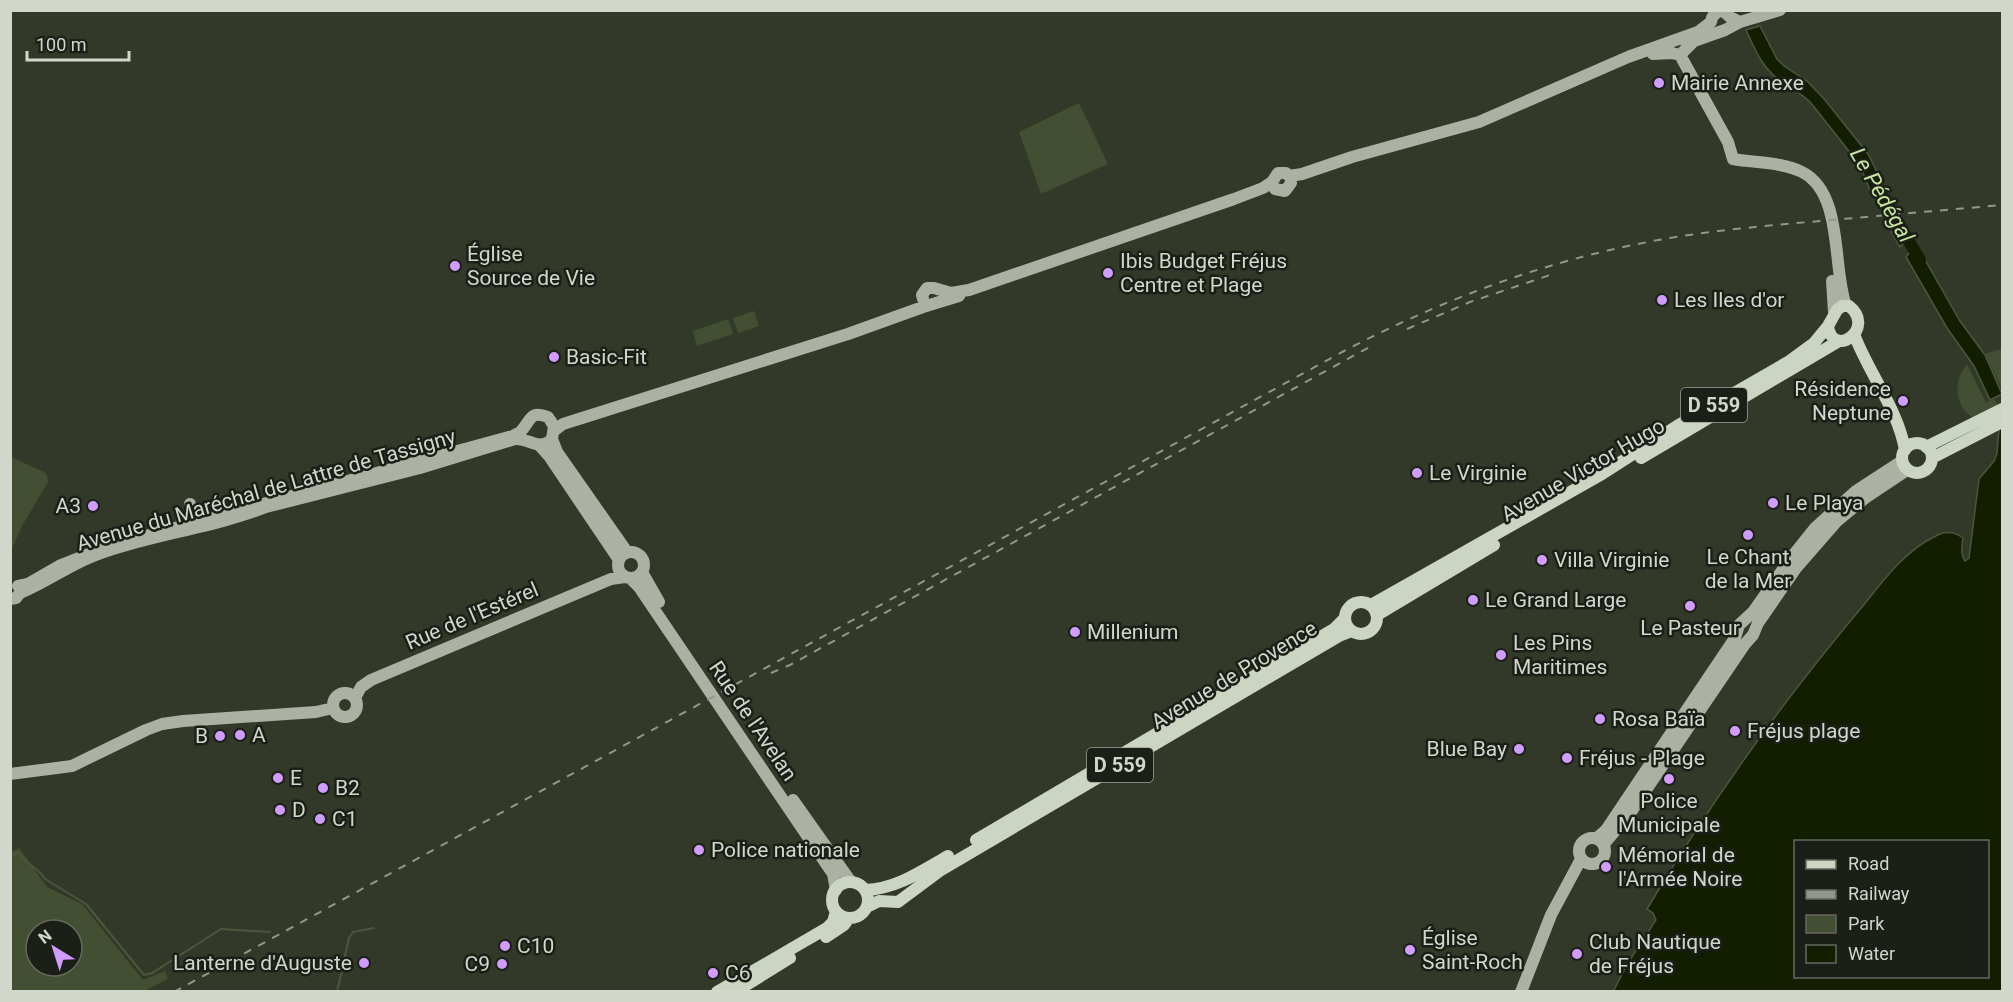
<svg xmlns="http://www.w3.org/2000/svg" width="2013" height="1002" viewBox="0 0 2013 1002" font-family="Roboto,sans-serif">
  <rect width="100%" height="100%" fill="#323928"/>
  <path fill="#424f32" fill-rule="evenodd" d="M1079,103l29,61 -67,30 -22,-62z
    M754,311l5,15 -21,7 -5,-15z
    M728,319l5,15 -36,12 -4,-15z
    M2002,349v40l-17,-35z
    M1967,364l19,39 8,-4 6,9c-6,3 -15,9 -22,10 -5,1 -9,-3 -12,-6 -13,-15 -10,-34 1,-48z
    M11,457l33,15 3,3 1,7 -26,44 -11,25z
    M19,848l28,39 35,17 61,76 22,-9 3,8 -24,12h-133v-139zM36,930h36v36h-36z"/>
  <path fill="#131e00" stroke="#4c563d" stroke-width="1.5" fill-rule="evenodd" d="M1760,26l17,33 7,7 23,15 18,19 43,54 12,24 7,19 9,14 -9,1 -4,-7 -12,-12 -10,-26 -9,-12 -41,-52c-10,-11 -23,-16 -34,-25 -16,-12 -23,-31 -31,-48z
    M1902,221l8,13 -10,13 -9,-15 7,-1 -6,-9z
    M1916,244l44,77 25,34 17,39 -12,6 -16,-34 -27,-38 -41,-71z
    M2002,428v563l-389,1 15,-29 28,-43 -3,-7 -6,-4c62,-104 132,-203 210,-296 22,-26 45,-61 77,-76 10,-6 20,-6 29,1 -1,8 -3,16 2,23l4,-3 10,-79 15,-18 3,-8 2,-23zM1796,842h192v134h-192z"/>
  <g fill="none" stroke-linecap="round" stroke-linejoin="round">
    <path stroke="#4c563d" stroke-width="2" d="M10,856l8,-3c7,10 21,15 27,26l41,25 58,71 8,-2 69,-44 49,3
      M337,992l12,-54 4,-6 21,-4"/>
    <path stroke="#131e00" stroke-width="12" d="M1883,197l37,63"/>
    <path stroke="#abb2a3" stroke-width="12" d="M1653,54l19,-1 8,2 14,-14 31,-11 15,-8
      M1680,55l48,87 5,17c22,4 49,3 69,13 42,21 30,96 44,134
      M1275,189l10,2 6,-8
      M1832,281l2,31
      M923,299l-1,-4 5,-7h7l17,5 18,-3 265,-91 29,-11 9,-6 6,-9h8l3,3 13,-2 50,-17 127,-35 149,-65 70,-25 13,-10c1,-7 5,-11 12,-11l7,6 10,5 40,-12
      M555,430l8,-6 285,-90 75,-27 36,-11
      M552,439l5,13 70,100
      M540,446l9,10 70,104
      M190,504l4,11 -3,9
      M618 565a13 13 0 1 1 26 0a13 13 0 1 1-26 0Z
      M642,572l17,30
      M630,578l9,9 194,287 3,16
      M10,599l6,-1 4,-5c27,-11 50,-29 78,-39 55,-20 114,-26 168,-47l154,-39 95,-29c15,-1 24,13 37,0l2,-13 -6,-9c-18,-7 -17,3 -26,13 -2,3 -6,4 -9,6l-404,110 -48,19 -33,19 -10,2
      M333 705a12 12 0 1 1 24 0a12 12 0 1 1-24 0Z
      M355,698l6,-11 10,-7 240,-101 14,-2
      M10,774l62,-8 74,-36 16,-6 21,-3 133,-9 17,-4
      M793,800l58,82
      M1579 851a13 13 0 1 1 26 0a13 13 0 1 1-26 0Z
      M1597,838l9,-8 129,-192 4,-13 14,-13 38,-54 24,-30 41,-37 46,-30
      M1604,844l27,-32 114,-168 8,-9 5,-12 38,-55 41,-47 28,-23 42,-28
      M1521,992l30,-77 30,-56"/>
    <path stroke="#ccd4c2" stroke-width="12" d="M1854,334c15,40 44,75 51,116
      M1902 458a15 15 0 1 1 30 0a15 15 0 1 1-30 0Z
      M1926,447l76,-38
      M1641,458l198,-117
      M1932,458l70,-36
      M1345 618a16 16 0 1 1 32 0a16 16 0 1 1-32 0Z
      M1371,605l231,-131 75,-48 111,-64 26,-19 14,-17 9,-16 5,-4h7c28,22 -16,54 -21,20
      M1377,615l117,-70
      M976,840l358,-211 11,-11
      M832 900a18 18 0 1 1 36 0a18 18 0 1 1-36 0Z
      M865,890c31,-1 57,-19 83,-34
      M867,907l12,-6 19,1 43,-32 398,-234 13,-5
      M826,937l18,-12 5,-7
      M717,992l110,-64 6,-6 3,-11
      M735,992l55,-34"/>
    <path stroke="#91978a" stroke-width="2" stroke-dasharray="8 8" stroke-linecap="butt" d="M1407,329l63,-27 83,-28
      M771,673l19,-8 585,-321
      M174,992l1170,-641c92,-48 187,-85 289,-106 65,-14 132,-19 198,-25 57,-5 114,-10 171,-15"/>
  </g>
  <g fill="#d09dff" stroke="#1c1f17" stroke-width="2">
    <circle cx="1659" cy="83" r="6"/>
    <circle cx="455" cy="266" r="6"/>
    <circle cx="1108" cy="273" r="6"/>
    <circle cx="1662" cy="300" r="6"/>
    <circle cx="554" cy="357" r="6"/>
    <circle cx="1903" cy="401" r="6"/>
    <circle cx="1417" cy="473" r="6"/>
    <circle cx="1773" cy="503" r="6"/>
    <circle cx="93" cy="506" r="6"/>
    <circle cx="1748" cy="535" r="6"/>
    <circle cx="1542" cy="560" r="6"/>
    <circle cx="1473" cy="600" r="6"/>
    <circle cx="1690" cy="606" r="6"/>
    <circle cx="1075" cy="632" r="6"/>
    <circle cx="1501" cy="655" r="6"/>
    <circle cx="1600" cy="719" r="6"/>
    <circle cx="1735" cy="731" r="6"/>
    <circle cx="240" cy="735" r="6"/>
    <circle cx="220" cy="736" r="6"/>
    <circle cx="1519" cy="749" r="6"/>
    <circle cx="1567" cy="758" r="6"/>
    <circle cx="278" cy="778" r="6"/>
    <circle cx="1669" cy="779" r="6"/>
    <circle cx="323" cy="788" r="6"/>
    <circle cx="280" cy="810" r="6"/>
    <circle cx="320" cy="819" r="6"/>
    <circle cx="699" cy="850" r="6"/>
    <circle cx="1606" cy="867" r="6"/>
    <circle cx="505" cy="946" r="6"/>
    <circle cx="1410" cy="950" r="6"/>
    <circle cx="1577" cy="954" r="6"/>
    <circle cx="364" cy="963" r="6"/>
    <circle cx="502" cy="964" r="6"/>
    <circle cx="713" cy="973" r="6"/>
  </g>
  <g text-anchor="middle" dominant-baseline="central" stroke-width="5" stroke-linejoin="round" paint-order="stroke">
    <g fill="#1c1f17" stroke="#9ba096" stroke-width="1.5">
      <rect x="1681" y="388" width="66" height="34" rx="4.5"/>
      <rect x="1087" y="748" width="66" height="34" rx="4.5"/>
    </g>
    <g font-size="20" font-weight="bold" fill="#d2d7cc">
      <text x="1714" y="405">D 559</text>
      <text x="1120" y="765">D 559</text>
    </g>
    <g font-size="21" fill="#d2d7cc" stroke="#1c1f17" text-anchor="start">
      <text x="1671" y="83">Mairie Annexe</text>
      <text x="467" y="254">Église<tspan x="467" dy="24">Source de Vie</tspan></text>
      <text x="1120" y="261">Ibis Budget Fréjus<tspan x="1120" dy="24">Centre et Plage</tspan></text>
      <text x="1674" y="300">Les Iles d'or</text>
      <text x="566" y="357">Basic-Fit</text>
      <text x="1891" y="389" text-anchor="end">Résidence<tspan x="1891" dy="24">Neptune</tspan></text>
      <text x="1429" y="473">Le Virginie</text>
      <text x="1785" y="503">Le Playa</text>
      <text x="81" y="506" text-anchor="end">A3</text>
      <text x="1748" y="557" text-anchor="middle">Le Chant<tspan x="1748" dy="24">de la Mer</tspan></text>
      <text x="1554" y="560">Villa Virginie</text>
      <text x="1485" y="600">Le Grand Large</text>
      <text x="1690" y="628" text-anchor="middle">Le Pasteur</text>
      <text x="1087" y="632">Millenium</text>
      <text x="1513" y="643">Les Pins<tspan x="1513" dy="24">Maritimes</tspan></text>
      <text x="1612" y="719">Rosa Baïa</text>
      <text x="1747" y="731">Fréjus plage</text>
      <text x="252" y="735">A</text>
      <text x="208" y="736" text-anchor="end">B</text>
      <text x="1507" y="749" text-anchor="end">Blue Bay</text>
      <text x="1579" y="758">Fréjus - Plage</text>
      <text x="290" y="778">E</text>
      <text x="335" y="788">B2</text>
      <text x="1669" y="801" text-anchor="middle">Police<tspan x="1669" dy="24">Municipale</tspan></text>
      <text x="292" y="810">D</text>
      <text x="332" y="819">C1</text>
      <text x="711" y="850">Police nationale</text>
      <text x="1618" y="855">Mémorial de<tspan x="1618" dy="24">l'Armée Noire</tspan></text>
      <text x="1422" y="938">Église<tspan x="1422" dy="24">Saint-Roch</tspan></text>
      <text x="1589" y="942">Club Nautique<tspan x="1589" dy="24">de Fréjus</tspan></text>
      <text x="517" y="946">C10</text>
      <text x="352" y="963" text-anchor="end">Lanterne d'Auguste</text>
      <text x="490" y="964" text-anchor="end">C9</text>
      <text x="725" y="973">C6</text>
    </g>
    <g font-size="21" fill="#d2d7cc" stroke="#1c1f17">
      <text transform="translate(1583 470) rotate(-30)">Avenue Victor Hugo</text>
      <text transform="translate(266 490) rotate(-16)">Avenue du Maréchal de Lattre de Tassigny</text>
      <text transform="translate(472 616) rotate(-23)">Rue de l'Estérel</text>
      <text transform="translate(1234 675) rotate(-31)">Avenue de Provence</text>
      <text transform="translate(753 721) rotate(56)">Rue de l'Avelan</text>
    </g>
    <g font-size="22" font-style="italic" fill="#c7e69e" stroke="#1c1f17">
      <text transform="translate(1882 195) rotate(60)">Le Pédégal</text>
    </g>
  </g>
  <rect width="2013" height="1002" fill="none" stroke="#d2d7cc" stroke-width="24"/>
  <rect x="1794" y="840" width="195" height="138" fill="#1c1f17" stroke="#65695f" stroke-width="1.5"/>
  <rect x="1806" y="860" width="30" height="9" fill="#ccd4c2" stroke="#65695f" stroke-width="1.5"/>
  <text x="1848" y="870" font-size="18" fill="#d2d7cc">Road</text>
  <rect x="1806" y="890" width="30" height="9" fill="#91978a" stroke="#65695f" stroke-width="1.5"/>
  <text x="1848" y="900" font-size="18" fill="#d2d7cc">Railway</text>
  <rect x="1806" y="915" width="30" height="18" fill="#424f32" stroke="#65695f" stroke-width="1.5"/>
  <text x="1848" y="930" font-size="18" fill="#d2d7cc">Park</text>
  <rect x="1806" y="945" width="30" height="18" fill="#131e00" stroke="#65695f" stroke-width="1.5"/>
  <text x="1848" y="960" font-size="18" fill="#d2d7cc">Water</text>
  <g transform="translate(54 948) rotate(322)"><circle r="28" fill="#1c1f17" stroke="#65695f" stroke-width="1.5"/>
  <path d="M0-4.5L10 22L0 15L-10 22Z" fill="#d09dff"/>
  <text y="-9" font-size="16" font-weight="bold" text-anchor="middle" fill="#d2d7cc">N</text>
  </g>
  <path d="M27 51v9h102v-9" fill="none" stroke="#d2d7cc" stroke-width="3"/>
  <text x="36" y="51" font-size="18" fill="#d2d7cc" stroke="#1c1f17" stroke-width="4.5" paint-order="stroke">100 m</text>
</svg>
